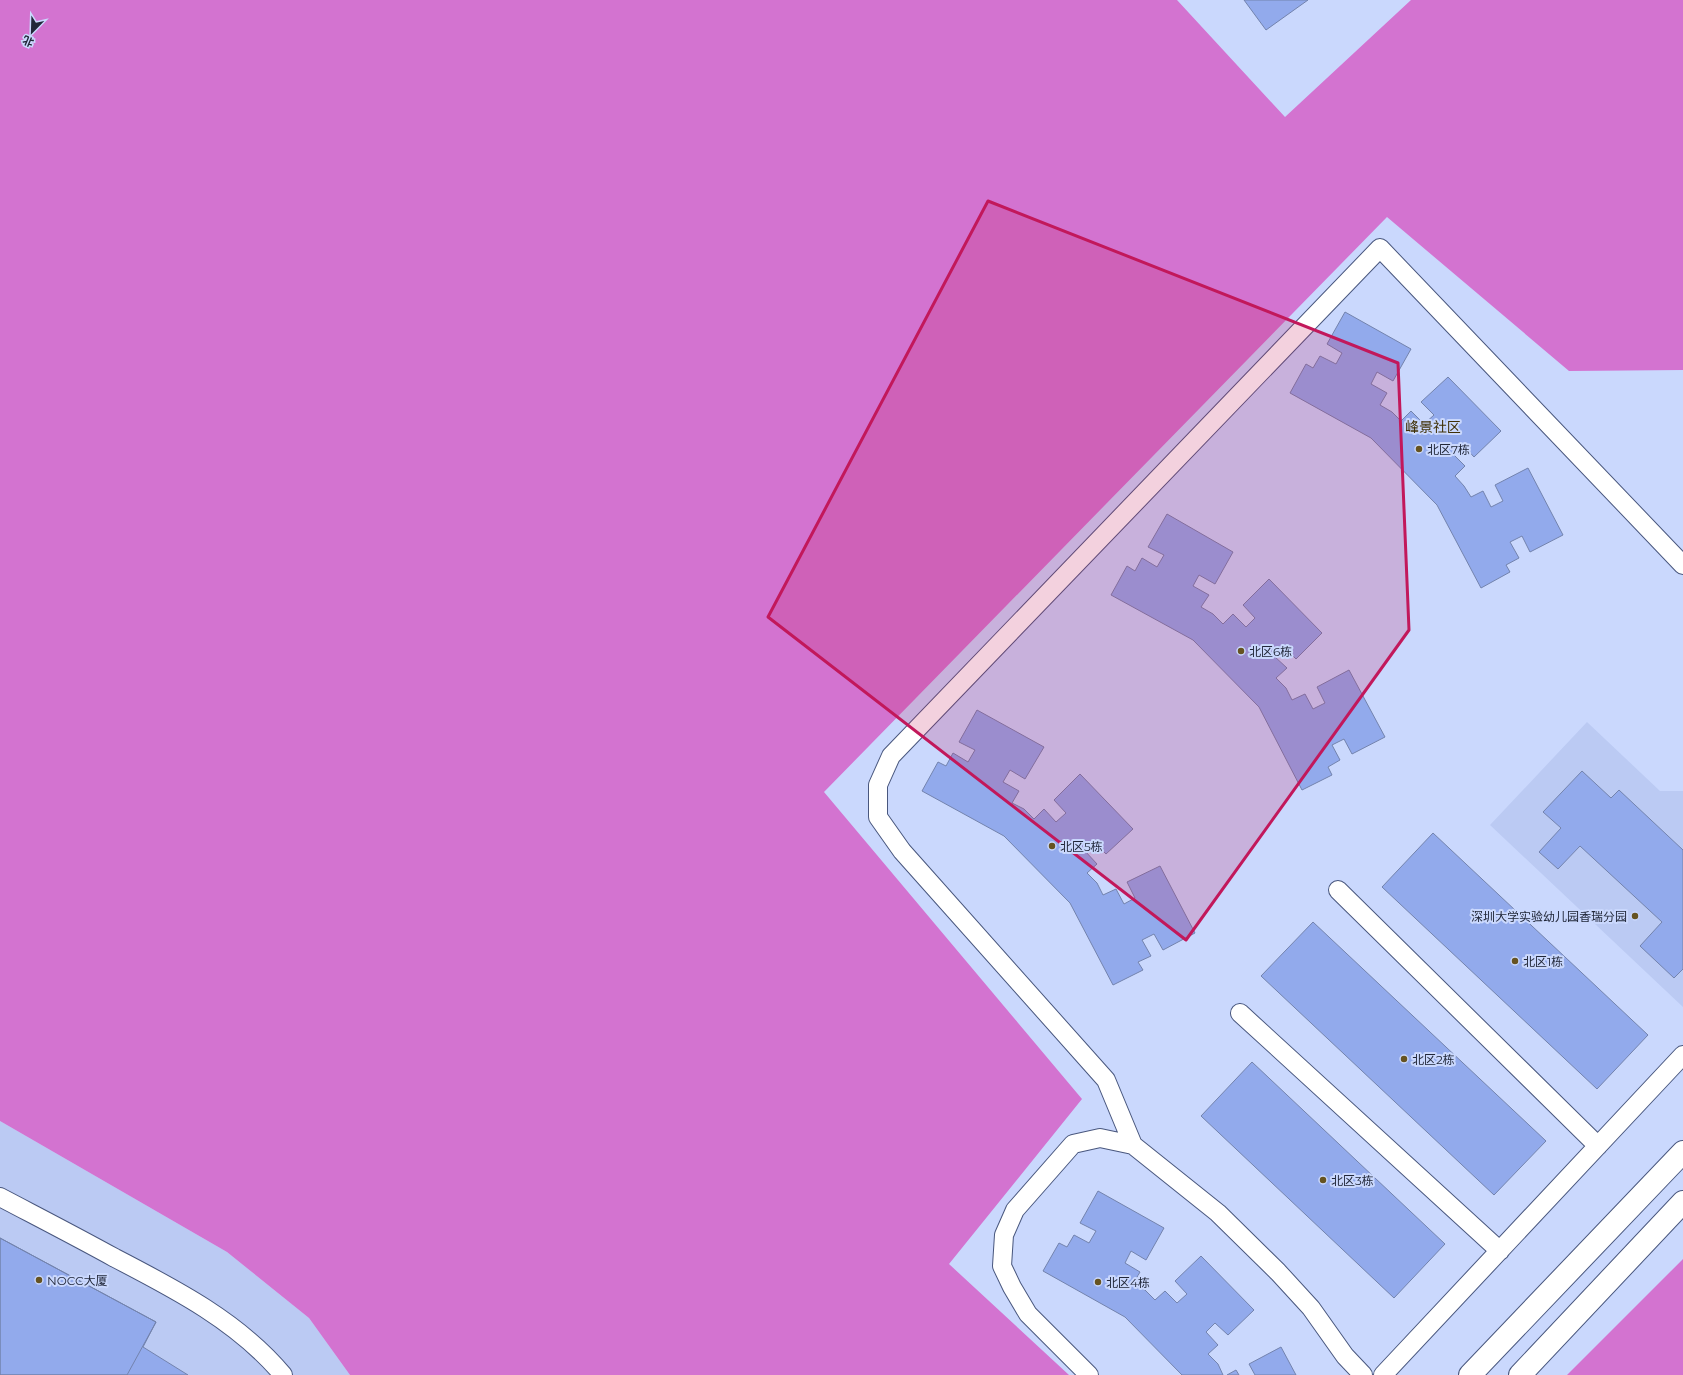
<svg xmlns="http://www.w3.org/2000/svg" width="1683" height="1375" viewBox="0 0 1683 1375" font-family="Montserrat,'Noto Sans SC',sans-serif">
  <rect width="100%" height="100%" fill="#cad8fd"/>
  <path fill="#bbcaf3" d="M1587,722l73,69h23v216l-193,-182z
    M0,1121l227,131 82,66 41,57h-350z"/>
  <path fill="#d373d0" d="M0,0h1177l108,117 126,-117h272v370l-114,1 -182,-154 -563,575 258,307 -133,165 120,111h-719l-41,-57 -82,-66 -227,-131z
    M1683,1259v116h-116z"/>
  <path fill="#92aaec" stroke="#7383ad" d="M1244,0h64l-42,30z
    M1345,312l66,37 -18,32 -16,-9 -6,12 16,9 -7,12 12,7 9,9 10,-10 13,13 10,-9 -13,-13 27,-25 53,54 -27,26 -12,-13 -10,9 13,13 -10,10 9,10 7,11 12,-6 8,16 12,-6 -8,-16 33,-17 35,67 -33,17 -8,-16 -12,6 9,16 -13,7 4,7 -29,16 -44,-83 -66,-67 -81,-45 16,-29 7,4 7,-12 16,8 6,-11 -15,-9z
    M1167,514l66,38 -18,32 -16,-9 -6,11 16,9 -8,12 12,7 10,10 10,-10 13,13 9,-9 -12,-13 26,-26 53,54 -26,26 -13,-13 -9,10 13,12 -11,10 10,10 6,12 13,-6 8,15 12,-6 -8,-16 32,-17 36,67 -33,17 -8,-15 -12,6 8,15 -12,7 4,8 -30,15 -43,-83 -66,-67 -82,-45 16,-29 8,5 7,-13 15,9 7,-12 -16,-8z
    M977,710l67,37 -19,32 -15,-9 -7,12 16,9 -7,12 12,6 10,10 10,-10 12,13 10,-9 -12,-13 26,-26 53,55 -27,25 -12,-12 -9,9 12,13 -10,9 10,10 6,12 13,-6 8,15 11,-6 -8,-16 33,-16 35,67 -32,17 -9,-16 -12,6 9,16 -13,6 5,8 -30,15 -43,-82 -66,-67 -82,-45 16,-29 8,4 7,-13 15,9 7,-12 -16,-8z
    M1582,771l29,27 8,-8 64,60v119l-9,9 -34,-32 22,-24 -82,-76 -22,23 -19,-17 22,-24 -18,-16z
    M1433,833l215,202 -51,54 -215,-202z
    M1313,922l233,219 -52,54 -233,-219z
    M1252,1062l193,182 -51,54 -193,-182z
    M1098,1191l66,37 -18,32 -15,-9 -6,12 15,9 -7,12 12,6 10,10 10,-9 12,12 10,-9 -12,-13 26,-25 53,54 -26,25 -13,-12 -9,9 12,13 -10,9 10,10 5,11h-41l-57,-58 -82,-46 16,-28 8,4 7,-12 15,8 7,-12 -16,-8z
    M0,1238l156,84 -29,53h-127z
    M0,1238l156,84 -13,25 45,28h-188z
    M1281,1347l15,28h-41l-6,-11z
    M1236,1370l3,5h-12z"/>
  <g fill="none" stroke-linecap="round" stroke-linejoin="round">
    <g stroke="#49577e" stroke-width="20">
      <path id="lane" d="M1338,890l260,256
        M1240,1013l260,238
        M1133,1145l-27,-65 -204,-229 -24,-34v-32l13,-29 489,-508 303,317
        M0,1197c38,20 77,40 115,61 60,31 124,64 168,117
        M1089,1375l-61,-61 -16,-27 -10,-21 2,-31 11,-25 58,-66 27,-6 33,7 85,68 60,59 33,36 34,48 18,19
        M1383,1375l300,-320"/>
    </g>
    <g stroke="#49577e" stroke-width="24">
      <path id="secondary" d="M1470,1375l213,-223
        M1520,1375l163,-173"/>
    </g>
    <use href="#lane" stroke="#fff" stroke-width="18"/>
    <use href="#secondary" stroke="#fff" stroke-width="22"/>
  </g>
  <path fill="#c2185b" fill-opacity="0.2" stroke="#c2185b" stroke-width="3" stroke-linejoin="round" d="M988,201l410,162 11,267 -223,310 -418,-323z"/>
  <g fill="#665321" stroke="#cad8fd" stroke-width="1.5">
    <circle cx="1419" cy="449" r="4"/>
    <circle cx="1241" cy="651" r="4"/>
    <circle cx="1052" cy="846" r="4"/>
    <circle cx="1635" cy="916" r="4"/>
    <circle cx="1515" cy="961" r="4"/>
    <circle cx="1404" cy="1059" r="4"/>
    <circle cx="1323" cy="1180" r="4"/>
    <circle cx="39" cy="1280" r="4"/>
    <circle cx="1098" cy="1282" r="4"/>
  </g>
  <g text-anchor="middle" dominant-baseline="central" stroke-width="4" stroke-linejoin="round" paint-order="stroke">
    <g font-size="12" fill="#212739" stroke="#cad8fd" text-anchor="start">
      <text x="1427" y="449">北区7栋</text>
      <text x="1249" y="651">北区6栋</text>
      <text x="1060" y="846">北区5栋</text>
      <text x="1627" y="916" text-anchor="end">深圳大学实验幼儿园香瑞分园</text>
      <text x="1523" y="961">北区1栋</text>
      <text x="1412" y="1059">北区2栋</text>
      <text x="1331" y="1180">北区3栋</text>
      <text x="47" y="1280">NOCC大厦</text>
      <text x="1106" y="1282">北区4栋</text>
    </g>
    <g font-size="14" fill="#3f3006" stroke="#cad8fd">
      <text x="1433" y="427">峰景社区</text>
    </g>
  </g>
  <g transform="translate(32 32) rotate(203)" stroke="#cad8fd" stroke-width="3" paint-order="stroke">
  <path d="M0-3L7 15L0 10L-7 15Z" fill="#212739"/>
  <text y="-6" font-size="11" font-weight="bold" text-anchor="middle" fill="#212739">北</text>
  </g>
</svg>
